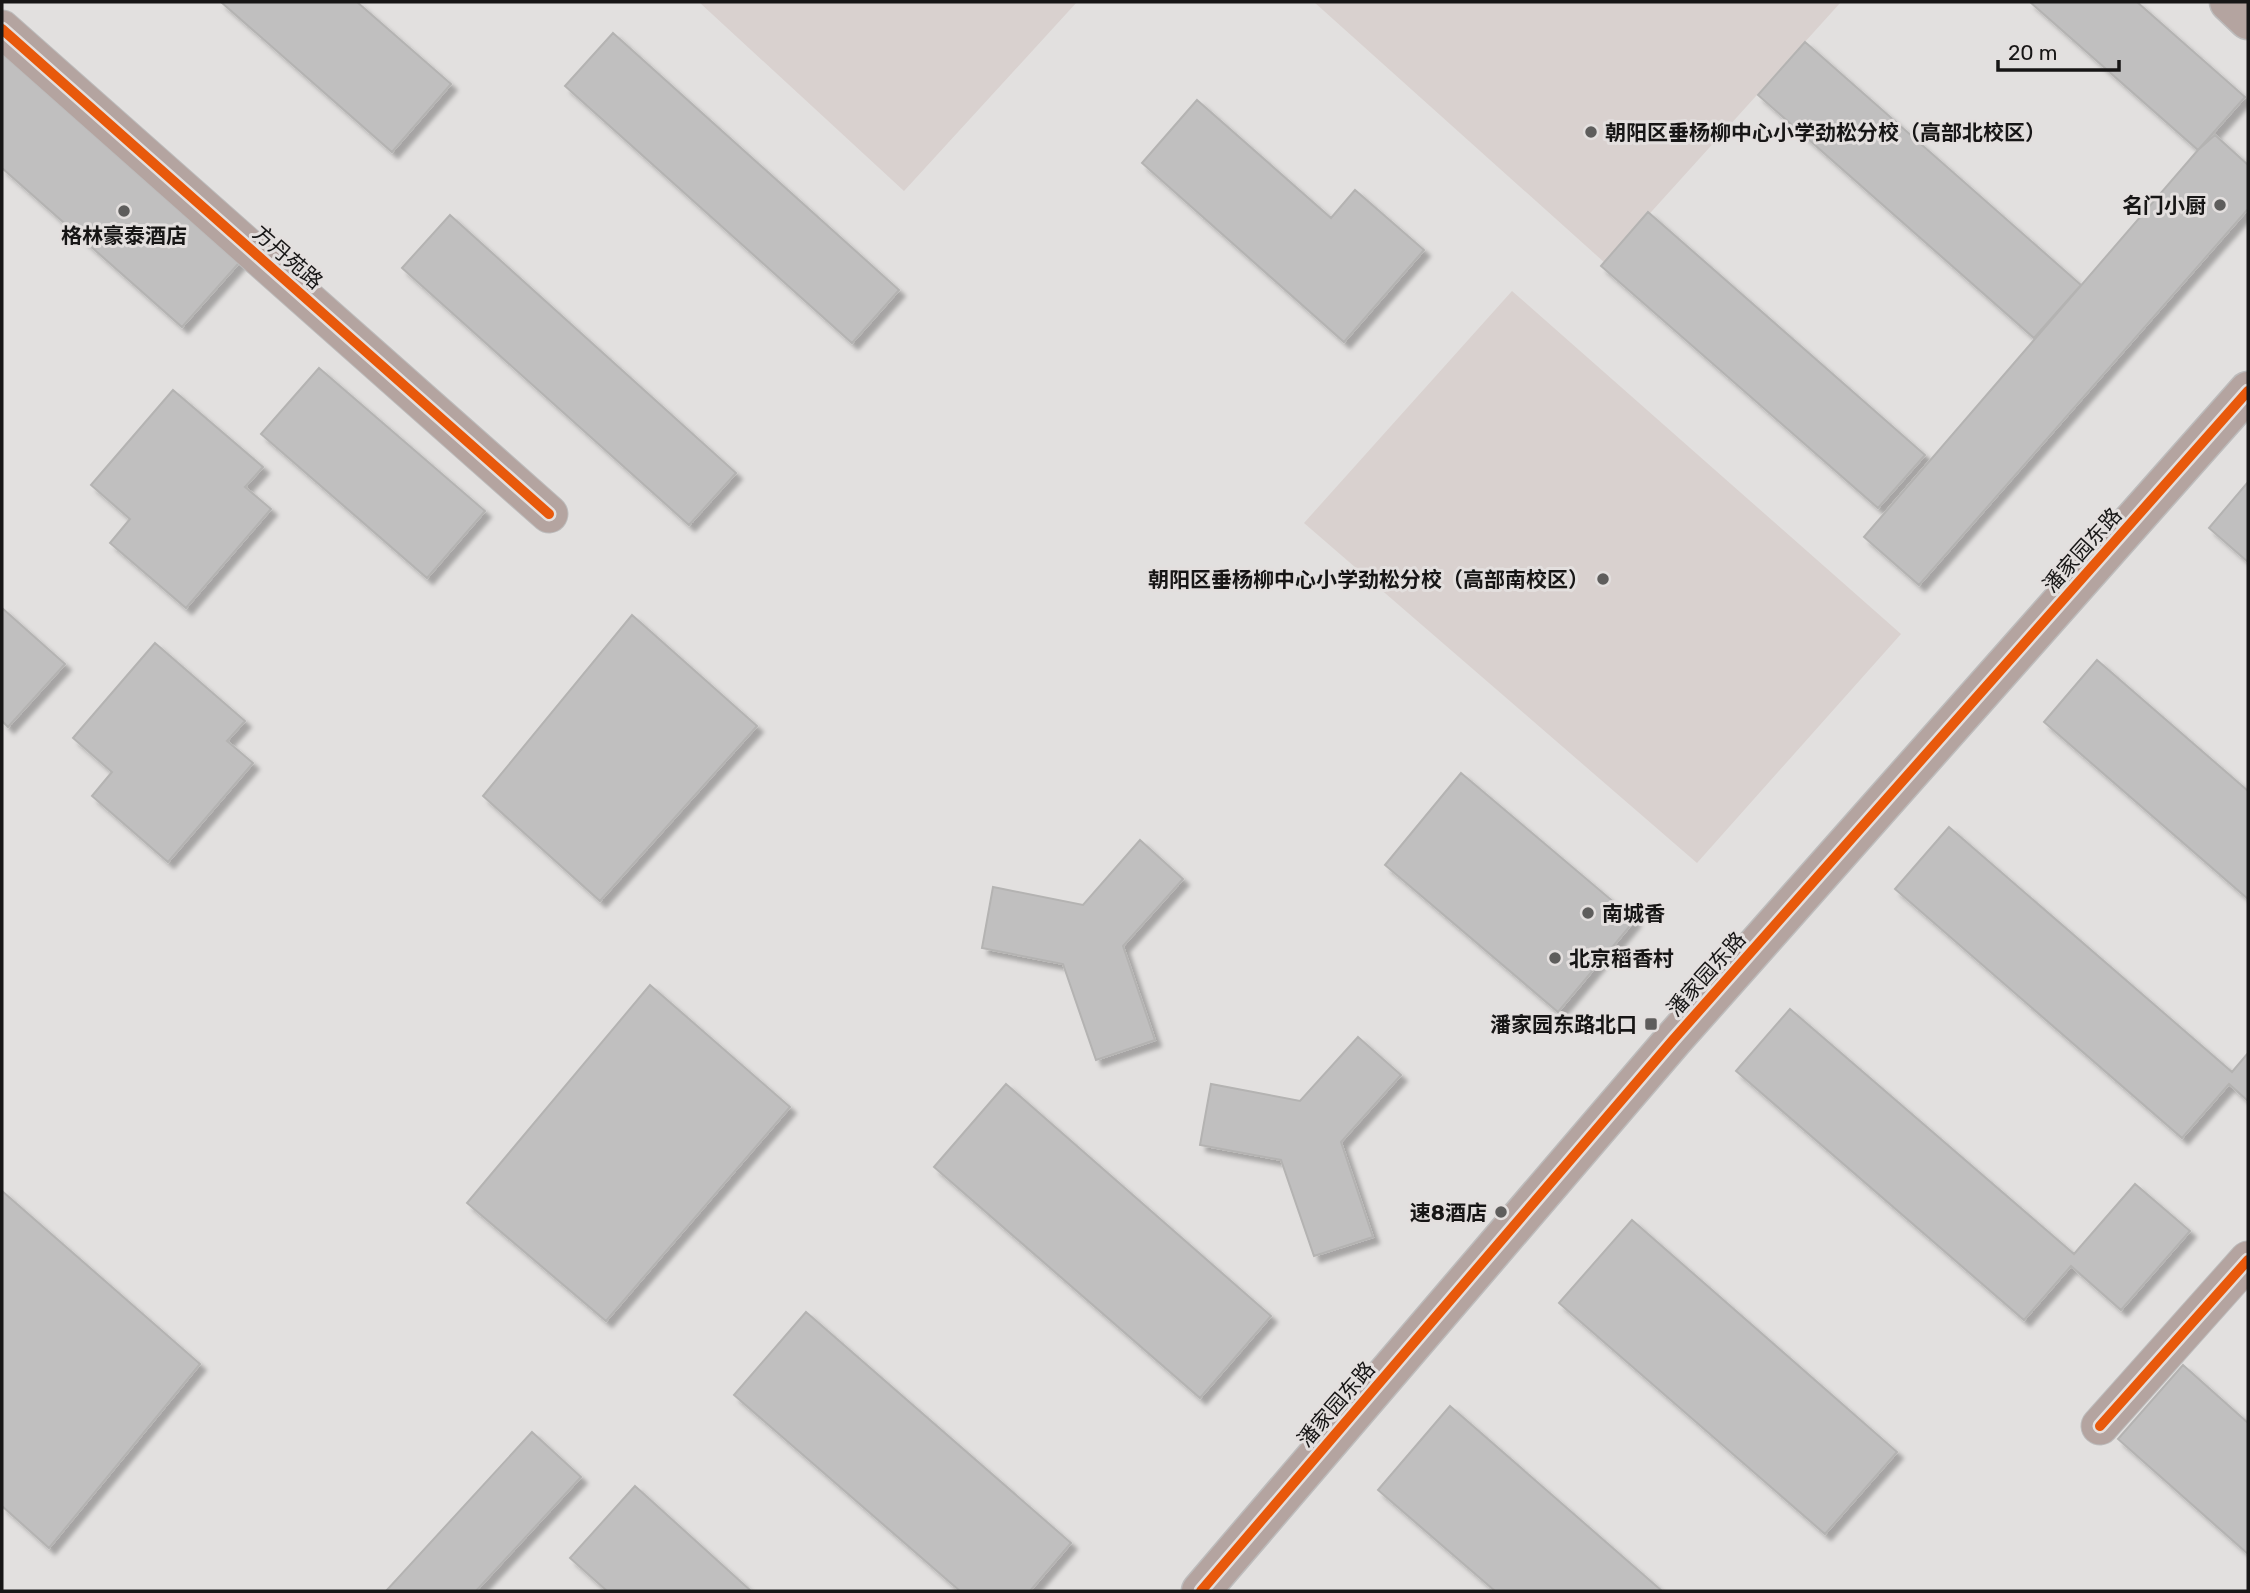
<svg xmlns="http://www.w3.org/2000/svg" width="2250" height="1593" viewBox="0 0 2250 1593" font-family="Rubik,'Noto Sans SC',sans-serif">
  <defs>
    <filter id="shadow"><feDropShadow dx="6" dy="6" stdDeviation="2" flood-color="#0004"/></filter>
  </defs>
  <rect width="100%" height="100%" fill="#e2e0df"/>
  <path fill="#d9d1cf" d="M699,2h378l-173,189z
    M1314,2h527l-236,261z
    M1512,291l389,343 -204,229 -393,-340z"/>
  <path fill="#c0bfbf" stroke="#b4b3b2" stroke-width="2" filter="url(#shadow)" d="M221,2h136l94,82 -59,68z
    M2030,2h107l108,95 -47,53z
    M613,33l286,257 -47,53 -287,-257z
    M2,39l244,216 -64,72 -180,-159z
    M1805,42l276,243 -47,53 -276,-243z
    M1197,100l134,118 24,-28 69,60 -80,92 -202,-179z
    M2215,135l33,30v44l-329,376 -55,-48 334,-387z
    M1648,212l277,243 -47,53 -277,-242z
    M450,215l286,258 -47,52 -287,-257z
    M319,368l166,143 -58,67 -166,-144z
    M173,390l90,77 -18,20 26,22 -85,99 -76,-65 20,-24 -39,-34z
    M2248,482v80l-39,-34z
    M2,608l63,56 -57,63 -6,-6z
    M632,615l125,111 -157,175 -117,-105z
    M155,643l90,78 -18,20 26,22 -85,99 -76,-66 20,-24 -39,-34z
    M2097,660l151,131v108l-204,-177z
    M1461,773l174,147 -77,92 -173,-147z
    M1949,827l283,245 16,-19v48l-19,-17 -47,54 -287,-249z
    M1140,840l43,39 -60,67 32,94 -59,20 -33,-96 -81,-16 11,-61 90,18z
    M650,985l140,122 -184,214 -139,-118z
    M1790,1009l284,245 61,-70 55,47 -69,79 -50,-44 -47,54 -288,-249z
    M1358,1037l43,38 -60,67 32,95 -59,19 -33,-96 -81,-15 11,-61 89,17z
    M1006,1084l265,232 -71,82 -266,-231z
    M2,1191l198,173 -151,184 -47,-42z
    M1632,1220l265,232 -72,82 -266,-231z
    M806,1312l265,231 -41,48h-70l-226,-196z
    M2183,1365l65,58v131l-130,-115z
    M1450,1406l212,185h-167l-117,-101z
    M532,1432l49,45 -105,114h-90z
    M635,1486l116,105h-144l-37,-33z"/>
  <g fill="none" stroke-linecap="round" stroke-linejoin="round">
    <g stroke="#bdbcbc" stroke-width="39">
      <path id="minor" d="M2,29l547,485
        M2100,1426l148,-166"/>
    </g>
    <g stroke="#bdbcbc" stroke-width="41">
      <path id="tertiary" d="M2229,2l19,18
        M1201,1591l472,-551 575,-649"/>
    </g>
    <use href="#minor" stroke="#b4a4a0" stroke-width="37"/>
    <use href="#tertiary" stroke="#b4a4a0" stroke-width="38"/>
    <g stroke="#e3dfde" stroke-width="15">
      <path id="cycleway" d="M2,29l547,485
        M2100,1426l148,-166
        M1201,1591l472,-551 575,-649"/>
    </g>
    <use href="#cycleway" stroke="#e8590c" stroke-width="10"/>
  </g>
  <g fill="#5e5d5c" stroke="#e3dfde" stroke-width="2.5">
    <circle cx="1591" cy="132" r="7"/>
    <circle cx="2220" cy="205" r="7"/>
    <circle cx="124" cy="211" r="7"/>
    <circle cx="1603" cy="579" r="7"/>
    <circle cx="1588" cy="913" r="7"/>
    <circle cx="1555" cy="958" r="7"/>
    <rect x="1644" y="1017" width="14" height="14" rx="3.5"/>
    <circle cx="1501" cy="1212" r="7"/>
  </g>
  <g text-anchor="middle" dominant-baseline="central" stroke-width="6" stroke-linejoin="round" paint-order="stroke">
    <g font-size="21" font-weight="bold" fill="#171616" stroke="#e3dfde" text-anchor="end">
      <text x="1605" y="132" text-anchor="start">朝阳区垂杨柳中心小学劲松分校（高部北校区）</text>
      <text x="2206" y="205">名门小厨</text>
      <text x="124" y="235" text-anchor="middle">格林豪泰酒店</text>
      <text x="1589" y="579">朝阳区垂杨柳中心小学劲松分校（高部南校区）</text>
      <text x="1602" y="913" text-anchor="start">南城香</text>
      <text x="1569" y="958" text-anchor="start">北京稻香村</text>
      <text x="1637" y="1024">潘家园东路北口</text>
      <text x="1487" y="1212">速8酒店</text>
    </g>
    <g font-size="21" fill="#171616" stroke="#e3dfde">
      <text transform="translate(288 257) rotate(41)">方丹苑路</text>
      <text transform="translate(2082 550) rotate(-48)">潘家园东路</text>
      <text transform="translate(1706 974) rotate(-48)">潘家园东路</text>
      <text transform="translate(1336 1404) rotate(-49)">潘家园东路</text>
    </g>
  </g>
  <rect width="2250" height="1593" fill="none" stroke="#171616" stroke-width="7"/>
  <path d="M1998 60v10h121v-10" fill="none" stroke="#171616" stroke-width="3.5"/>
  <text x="2008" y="60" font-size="21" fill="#171616" stroke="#e3dfde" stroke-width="5" paint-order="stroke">20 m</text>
</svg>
